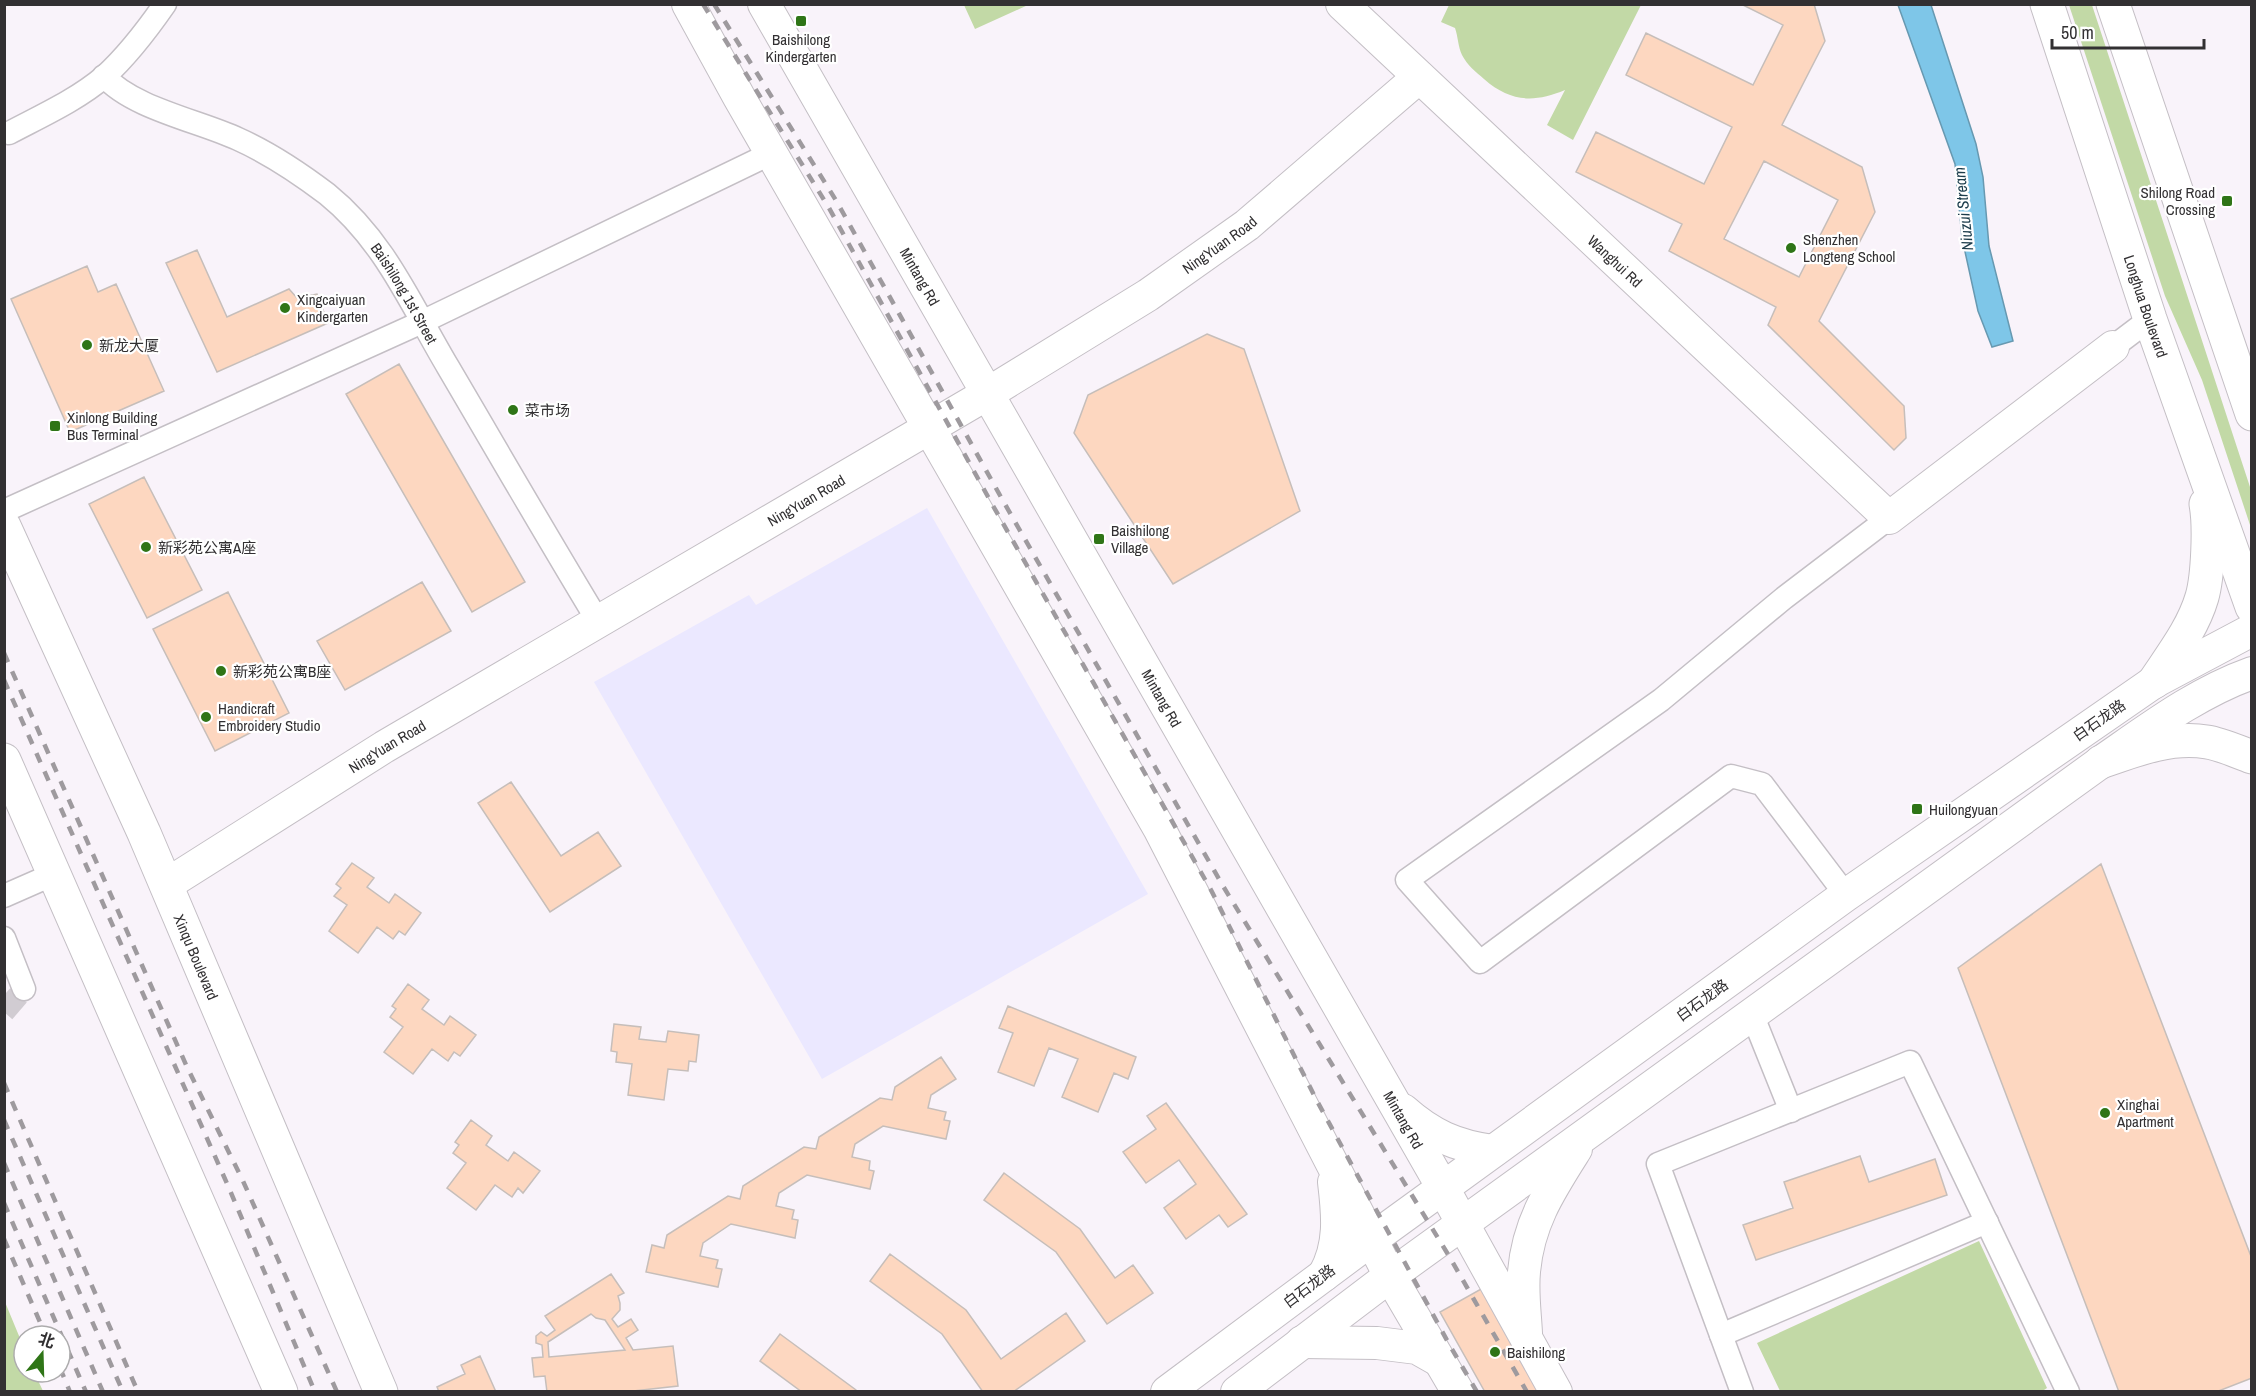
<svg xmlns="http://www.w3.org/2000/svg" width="2256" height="1396" viewBox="0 0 2256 1396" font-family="'Archivo Narrow','Noto Sans SC',sans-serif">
  <rect width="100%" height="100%" fill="#f9f3fa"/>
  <path fill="#ebe8ff" d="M927,508l221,386 -326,185 -228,-397 155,-87 7,10z"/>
  <path fill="#c2d9a6" d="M964,5h64l-53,24z
    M1449,5v-1l192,1 -68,135 -26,-15 18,-35c-31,13 -55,12 -81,-11 -8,-7 -17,-14 -22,-24 -4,-8 -4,-19 -7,-27l-14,-6z
    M2069,5h23l159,485v38l-49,-148 -37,-84z
    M1979,1241l68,147 -6,4 -261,-1 -23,-48z
    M5,1302l19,46v24h10l9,19h-38z"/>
  <path fill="#7ec6e8" stroke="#6799b1" stroke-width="1.5" d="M1898,5h33l45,139 7,33 6,69 24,95 -21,6 -14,-36 -16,-73 -7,-74z"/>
  <path fill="#fdd7c0" stroke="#c6beba" stroke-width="1.5" fill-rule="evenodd" d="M1741,4h73l11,37 -43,84 80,42 13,45 -56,109 85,85 2,32 -12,12 -126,-125 8,-18 -107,-56 13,-27 -106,-52 20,-40 108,52 28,-57 -106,-52 20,-42 107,52 30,-60zM1764,161l74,39 -39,77 -75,-38z
    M197,250l30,67 62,-28 8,9 20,-4 11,29 -111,49 -51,-109z
    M87,266l11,26 18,-8 48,107 -94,41 -59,-133z
    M1207,334l37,15 56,162 -127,73 -99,-151 14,-38z
    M399,364l126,218 -53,30 -126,-218z
    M144,477l58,113 -55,28 -58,-114z
    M422,582l29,49 -106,59 -28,-49z
    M228,592l61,121 -74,38 -62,-122z
    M511,782l50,74 37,-24 23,34 -71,46 -72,-109z
    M352,863l22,15 -7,9 22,16 6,-9 26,19 -16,22 -6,-4 -6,8 -16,-12 -19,26 -29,-22 18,-26 -13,-9 7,-8 -5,-4z
    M2101,864l151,395v119l-36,14h-97l-161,-424z
    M408,984l21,16 -7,9 22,16 6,-9 26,19 -16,21 -6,-4 -6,9 -16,-12 -19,25 -29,-22 19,-25 -13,-10 6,-8 -4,-3z
    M1008,1006l128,51 -8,22 -14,-6 -16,39 -36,-15 16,-38 -29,-11 -15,38 -36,-14 15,-39 -14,-5z
    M614,1024l27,3 -2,12 27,3 2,-11 31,4 -3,27 -7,-1 -1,10 -20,-2 -4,31 -36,-5 4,-31 -16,-2 1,-10 -6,-1z
    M941,1057l15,22 -25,16 -3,13 18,4 -2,8 6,1 -4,18 -63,-13 -28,18 -3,13 18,4 -1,9 5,1 -4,18 -63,-14 -28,18 -3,13 18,4 -2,9 6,1 -3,18 -64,-14 -28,19 -3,13 18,4 -2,8 6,1 -4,18 -72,-15 6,-27 12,3 3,-13 61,-39 12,3 3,-13 61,-39 12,2 3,-12 61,-39 12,2 3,-13z
    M1166,1103l81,111 -19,13 -9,-12 -33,24 -22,-31 32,-24 -17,-24 -33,23 -23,-31 33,-23 -9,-13z
    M471,1120l21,16 -6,9 22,16 6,-9 26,19 -17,22 -5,-5 -6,9 -17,-12 -19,25 -29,-22 19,-25 -13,-10 6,-8 -4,-3z
    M1860,1156l9,26 66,-23 12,36 -191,65 -13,-35 50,-17 -9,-26z
    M1004,1173l76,56 35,49 18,-13 20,28 -46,31 -51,-72 -72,-52z
    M890,1254l76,56 35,49 65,-46 19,28 -72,51h-30l-41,-58 -72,-53z
    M611,1274l13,19 -6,3 2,7v7l-8,9 6,8 13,-8 7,11 -12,8 7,12 40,-4 5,40 -54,6h-77l-2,-16 -11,1 -2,-19 11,-1 -1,-12 -6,-2v-7l5,-4 6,4 8,-6 -10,-14zM591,1314l5,4 9,2 20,30 -76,7 -1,-15z
    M1490,1284l60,108h-65l-45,-80z
    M780,1334l76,56 1,2h-55l-42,-31z
    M480,1356l16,36h-57l-2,-5 28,-13 -4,-9z"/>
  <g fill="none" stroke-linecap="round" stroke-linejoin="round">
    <path stroke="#d1ccd2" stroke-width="22" stroke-dasharray="22 11" stroke-linecap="butt" d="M4,1012l20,-23"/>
    <g stroke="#c4bfc5" stroke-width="25">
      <g id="street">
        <path id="s1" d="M104,76c28,32 95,45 134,63 29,13 64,36 89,55 58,47 84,111 121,173 50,85 99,170 150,254"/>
        <path d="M9,133c32,-17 68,-33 96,-57 23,-21 42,-46 60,-72"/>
        <path d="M2113,347l37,-28"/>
        <path d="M4,511l418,-189 350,-169"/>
        <path d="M1846,895l-84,-111 -31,-8 -251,186 -73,-82 254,-180 123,-102 105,-80"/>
        <path d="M4,896l50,-22"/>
        <path d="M4,938l20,51"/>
        <path d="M1752,1014l39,97"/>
        <path d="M1721,1335l266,-113"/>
        <path d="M1742,1392l-84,-228 252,-102 158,330"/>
      </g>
    </g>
    <g stroke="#c4bfc5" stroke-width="34">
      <g id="secondary">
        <path d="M688,4l51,93 420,731 231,448 68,116"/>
        <path id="s2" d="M764,4l679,1184 113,204"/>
        <path id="s3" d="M1342,4l547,514 224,-171"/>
        <path id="s4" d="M166,885l218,-138 603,-353 161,-99 99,-70 172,-148"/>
        <path d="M1403,1110c28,25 53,36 90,41"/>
        <path d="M1324,1275c17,-29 14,-60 10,-93"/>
        <path d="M1526,1333c-1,-20 -4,-41 -2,-61 4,-49 26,-82 52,-123"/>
        <path d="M1302,1342l75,1 40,5 23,13"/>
        <path d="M1167,1392l204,-152 475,-345 308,-213 98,-52"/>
        <path d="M1237,1392l153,-116 711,-514c48,-33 95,-69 151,-89"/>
      </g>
    </g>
    <g stroke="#c4bfc5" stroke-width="35">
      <g id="primary">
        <path id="s5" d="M2047,4l103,315 102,288"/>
        <path d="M2113,4l139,410"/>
        <path id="s6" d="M4,526l140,307 237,559"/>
        <path d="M2154,682c18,-27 39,-54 48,-85 6,-21 8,-71 4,-93"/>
        <path d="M4,760l277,632"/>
        <path d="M2101,762c34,-12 69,-26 106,-20 14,2 31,10 45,15"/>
      </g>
    </g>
    <use href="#street" stroke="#fff" stroke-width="22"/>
    <use href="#secondary" stroke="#fff" stroke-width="32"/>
    <use href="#primary" stroke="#fff" stroke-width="33"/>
    <path stroke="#9e9a9e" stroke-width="4.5" stroke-dasharray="10 10" stroke-linecap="butt" d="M703,4l126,204 163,296 219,386 105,209 133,245 28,48
      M714,4l123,198 165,297 221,387 226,370 78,136
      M4,653l183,414 56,114 94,211
      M4,680l225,508 86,204
      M4,1083l134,309
      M4,1120l119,272
      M4,1163l99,229
      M4,1203l82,189
      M4,1239l42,97
      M60,1368l10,24"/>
  </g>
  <g fill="#2f7517" stroke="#fff" stroke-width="2">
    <rect x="795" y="15" width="12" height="12" rx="3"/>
    <rect x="2221" y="195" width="12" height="12" rx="3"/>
    <circle cx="1791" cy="248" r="6"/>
    <circle cx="285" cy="308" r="6"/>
    <circle cx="87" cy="345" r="6"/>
    <circle cx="513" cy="410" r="6"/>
    <rect x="49" y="420" width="12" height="12" rx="3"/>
    <rect x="1093" y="533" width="12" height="12" rx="3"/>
    <circle cx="146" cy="547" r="6"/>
    <circle cx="221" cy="671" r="6"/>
    <circle cx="206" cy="717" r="6"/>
    <rect x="1911" y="803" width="12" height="12" rx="3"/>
    <circle cx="2105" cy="1113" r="6"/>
    <circle cx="1495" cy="1352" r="6"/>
  </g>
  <g text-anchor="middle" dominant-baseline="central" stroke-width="4.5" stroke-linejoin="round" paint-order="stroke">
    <g font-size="15" fill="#323032" stroke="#fff" text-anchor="start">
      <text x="801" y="39" text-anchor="middle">Baishilong<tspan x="801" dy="17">Kindergarten</tspan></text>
      <text x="2215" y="192" text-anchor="end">Shilong Road<tspan x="2215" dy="17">Crossing</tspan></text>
      <text x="1803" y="239">Shenzhen<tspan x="1803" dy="17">Longteng School</tspan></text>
      <text x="297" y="299">Xingcaiyuan<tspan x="297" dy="17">Kindergarten</tspan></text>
      <text x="99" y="345">新龙大厦</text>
      <text x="525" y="410">菜市场</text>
      <text x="67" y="417">Xinlong Building<tspan x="67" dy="17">Bus Terminal</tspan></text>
      <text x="1111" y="530">Baishilong<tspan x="1111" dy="17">Village</tspan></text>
      <text x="158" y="547">新彩苑公寓A座</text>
      <text x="233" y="671">新彩苑公寓B座</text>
      <text x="218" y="708">Handicraft<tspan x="218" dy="17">Embroidery Studio</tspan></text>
      <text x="1929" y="809">Huilongyuan</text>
      <text x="2117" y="1104">Xinghai<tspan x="2117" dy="17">Apartment</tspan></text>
      <text x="1507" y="1352">Baishilong</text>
    </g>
    <g font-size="15" fill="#323032" stroke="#fff">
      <text stroke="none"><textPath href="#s4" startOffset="1233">NingYuan Road</textPath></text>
      <text stroke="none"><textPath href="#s3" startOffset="375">Wanghui Rd</textPath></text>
      <text stroke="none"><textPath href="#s2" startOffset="314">Mintang Rd</textPath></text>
      <text stroke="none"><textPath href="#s1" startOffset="381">Baishilong 1st Street</textPath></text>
      <text stroke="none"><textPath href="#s5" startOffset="318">Longhua Boulevard</textPath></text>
      <text stroke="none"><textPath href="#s4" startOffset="747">NingYuan Road</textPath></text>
      <text stroke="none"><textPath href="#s2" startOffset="800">Mintang Rd</textPath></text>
      <text transform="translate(2099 720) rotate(-35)">白石龙路</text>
      <text stroke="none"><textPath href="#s4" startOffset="261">NingYuan Road</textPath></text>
      <text stroke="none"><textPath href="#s6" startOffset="472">Xinqu Boulevard</textPath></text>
      <text transform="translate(1702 1000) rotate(-36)">白石龙路</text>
      <text stroke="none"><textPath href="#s2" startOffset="1286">Mintang Rd</textPath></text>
      <text transform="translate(1309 1286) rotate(-37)">白石龙路</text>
    </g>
    <g font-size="16" font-style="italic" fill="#1c3d4c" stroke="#fff">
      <text transform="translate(1963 209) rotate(-96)">Niuzui Stream</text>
    </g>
  </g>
  <rect width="2256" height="1396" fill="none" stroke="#323032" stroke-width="12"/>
  <g transform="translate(42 1354) rotate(19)"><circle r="28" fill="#ffffff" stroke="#adacad" stroke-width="1.5"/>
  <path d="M0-4.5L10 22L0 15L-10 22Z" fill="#2f7517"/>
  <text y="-9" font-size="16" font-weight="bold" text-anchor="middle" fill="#323032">北</text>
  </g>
  <path d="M2052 39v9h152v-9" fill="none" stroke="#323032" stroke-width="3"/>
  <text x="2061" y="39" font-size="18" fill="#323032" stroke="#ffffff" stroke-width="4.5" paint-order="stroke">50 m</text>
</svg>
